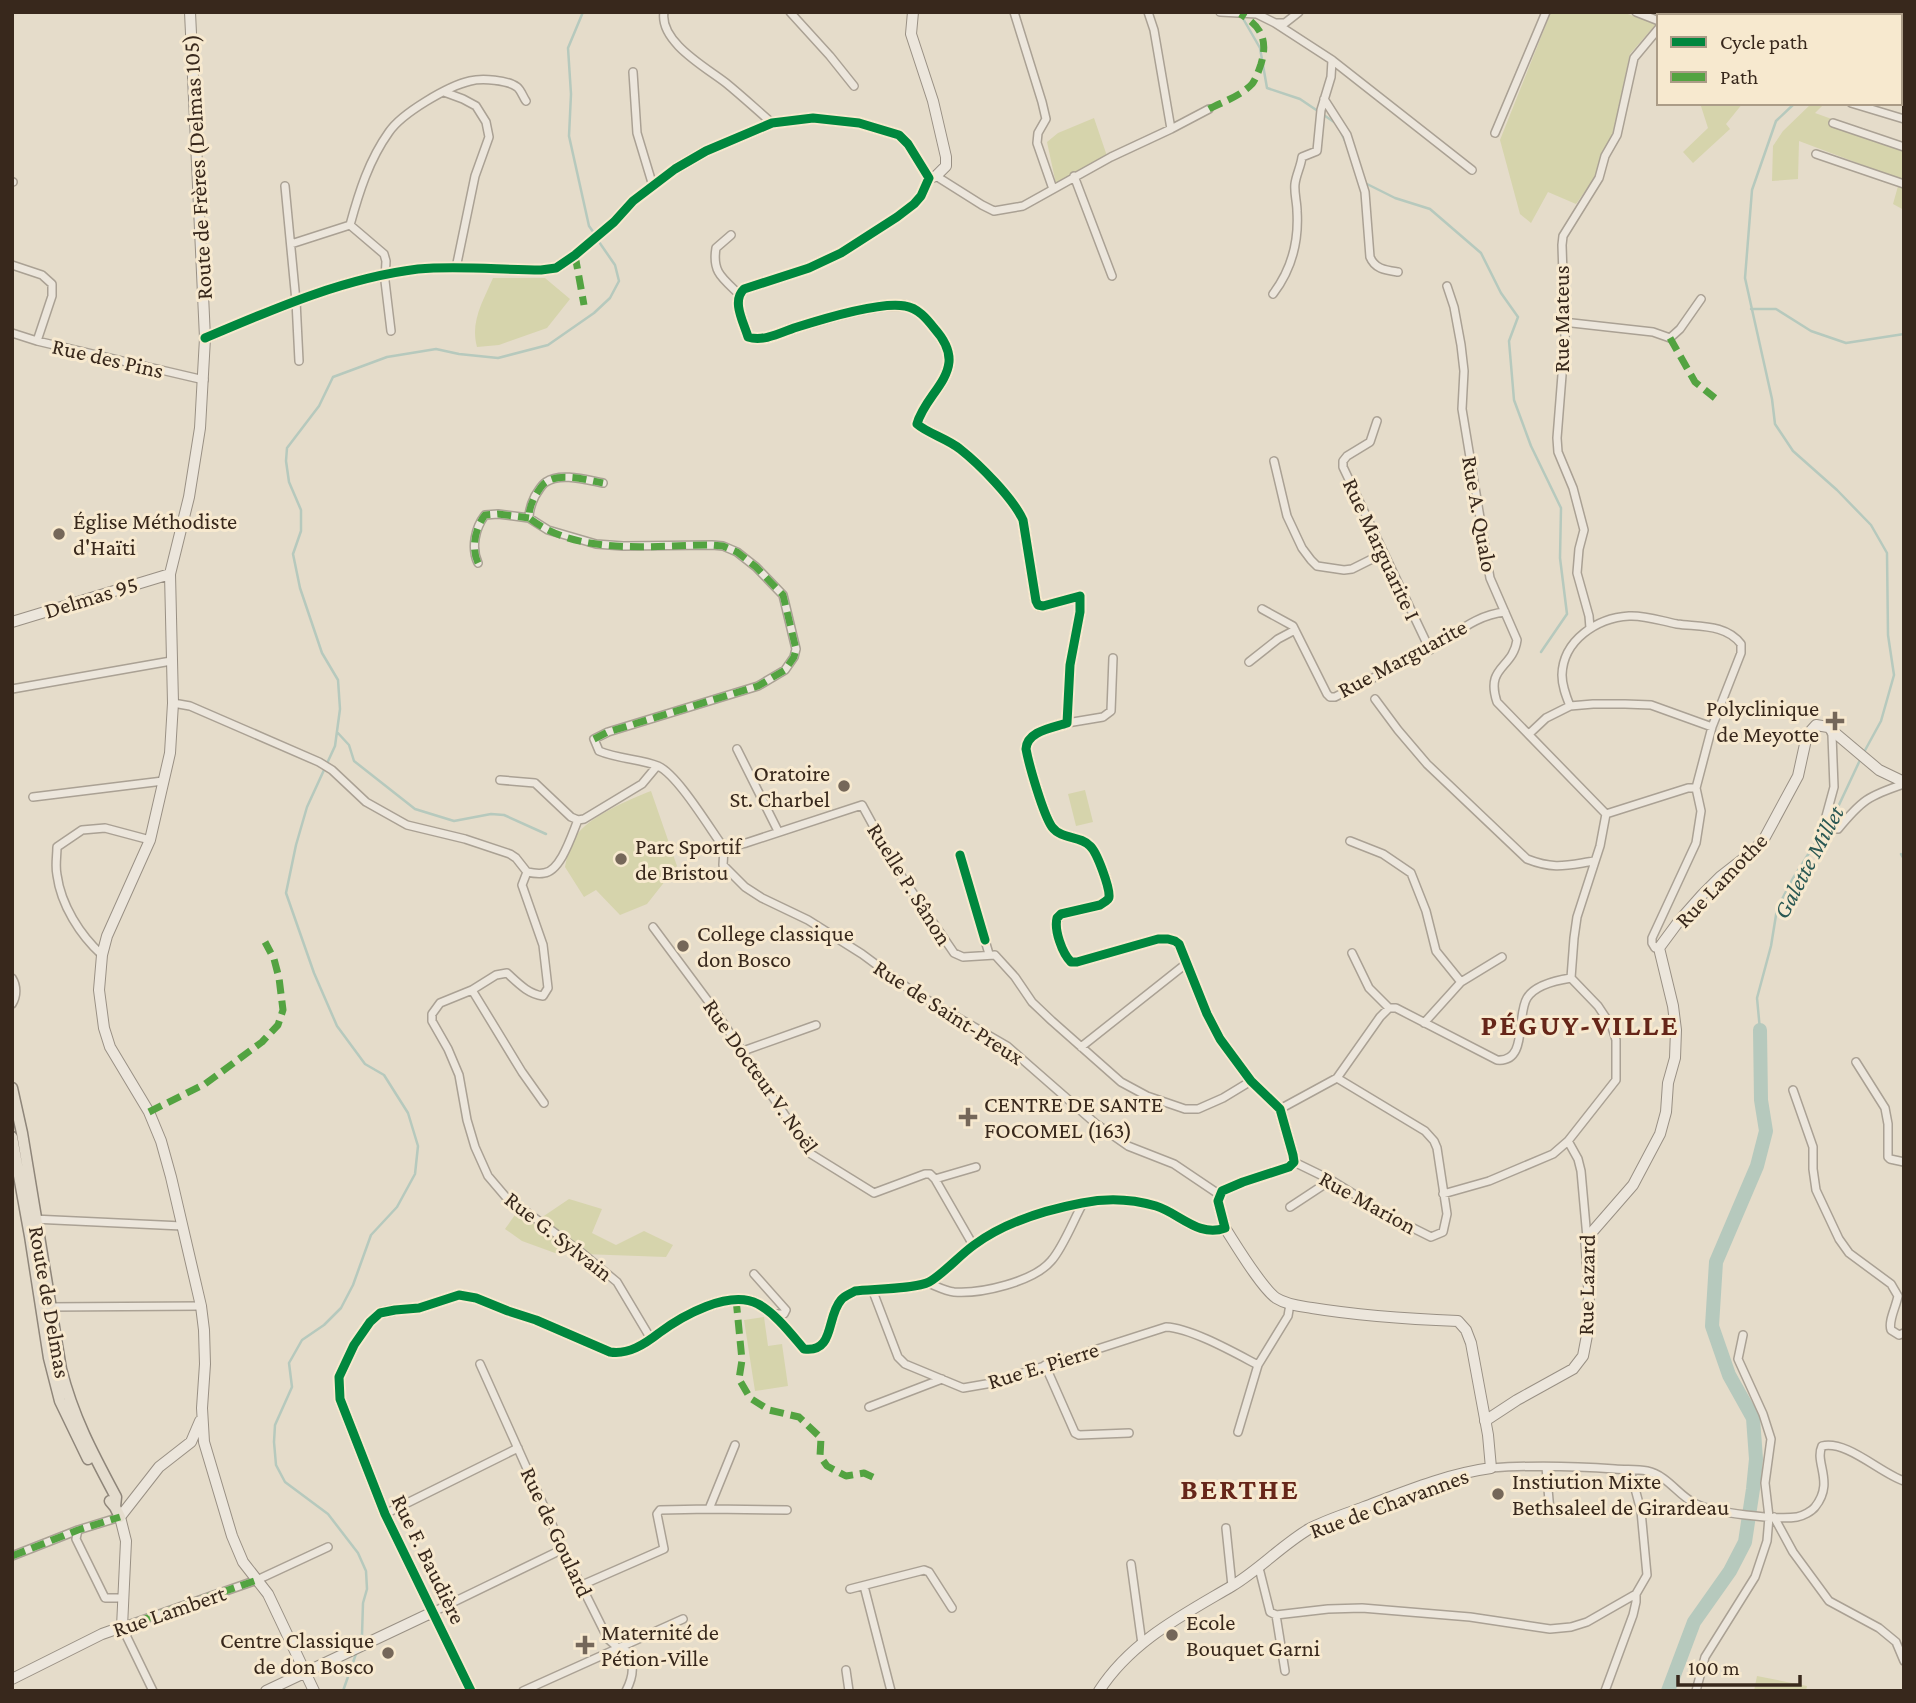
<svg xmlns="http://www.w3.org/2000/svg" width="1916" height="1703" viewBox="0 0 1916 1703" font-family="'Crimson Pro',serif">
  <rect width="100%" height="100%" fill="#e5dcca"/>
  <path fill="#d6d4ac" d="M1551,12h71l34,12 -26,30 -19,89 -16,34 -19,27 -28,-12 -17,31 -11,-9 -20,-74z
    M1700,103h43l-17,21 4,5 -37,34 -10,-11 25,-24z
    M1812,103h13l-10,10 89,32v65l-11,-6 7,-25 -101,-38 -1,38 -26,2 1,-35 10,-15z
    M1094,118l13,38 -51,28 -9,-42 11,-9z
    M493,278h52l25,21 -23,29 -48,17 -22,2c-7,-25 6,-46 16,-69z
    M1085,790l8,32 -17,4 -8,-32z
    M651,791l26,75 -30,38 -27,11 -24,-25 -12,7 -19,-30c2,-11 5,-22 11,-31 12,-19 54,-37 75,-45z
    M569,1199l33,10 -10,24 24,12 28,-14 29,14 -7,12 -111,-4 -33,-12 -17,-12 12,-17 15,12z
    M764,1317l4,29 14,-2 6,42 -33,5 -11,-71z
    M1757,1676l50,10 -1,5h-52z"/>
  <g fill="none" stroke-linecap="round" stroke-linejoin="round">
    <path stroke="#b6c9bd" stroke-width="2.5" d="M583,12l-15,36 3,46 -2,42 20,90 5,7
      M1869,12l2,4
      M1241,15l19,33 7,40 33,11 37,25
      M1795,103l-19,18 -24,69 -7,88 27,121 3,25 18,27 44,39 34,35 16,28 1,82 6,40 -13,46 -18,33
      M1340,130l6,13
      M1365,183l30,15 35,11 51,44 20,40 17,24 -9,24 5,59 17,46 30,62 -1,50 7,56 -26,38
      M1751,309h25l35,22 35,12 58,-9
      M337,732l12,13 5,16 61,48 39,12 37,-7 13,1 42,19
      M1901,854l3,5
      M1760,1030l-3,-32 14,-52 6,-37 15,-29 46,-73 22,-47
      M359,1644l3,-9 1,-32 4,-14 -1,-18 -8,-18 -30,-39 -43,-32 -9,-17 -2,-23 1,-17 17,-38 -3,-24 13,-23 22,-15 17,-17 12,-23 18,-50 26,-28 18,-33 3,-28 -10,-33 -24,-38 -19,-11 -28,-38 -23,-53 -28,-80 10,-48 11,-38 28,-61 5,-37 -2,-29 -16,-27 -22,-65 -7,-34 8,-23v-21l-12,-28 -3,-21 1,-13 32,-42 14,-29 54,-20 49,-8 23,5 39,4 50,-13 46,-32 16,-15 9,-17 -4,-16 -18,-26
      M343,1691l14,-40"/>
    <path stroke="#b6c9bd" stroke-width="14" d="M1668,1691l26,-69 36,-51 15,-29 8,-53 3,-30 -3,-41 -24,-43 -17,-49 4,-64 41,-96 9,-35 -5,-31 -1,-70"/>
    <g stroke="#aaa194" stroke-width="10">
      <path id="street" d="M664,12c-5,30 43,56 62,71 16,13 31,27 46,40
        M790,12l40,44 24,30
        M1014,12l28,90 4,17 -8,14 -1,10 16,46
        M1148,12l6,18 17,99
        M1220,12l37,2 18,9 57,37 140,110
        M1636,12l23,9
        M1783,16l1,-4
        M1276,23h9l14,-11
        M633,72l4,61 16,53
        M444,92l19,7 13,7 10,16 3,15 -14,39 -19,92
        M1324,99l23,36 18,57 5,65c5,12 15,13 28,15
        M1851,103l53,16
        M1833,123l71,24
        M1495,133l51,-121
        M1816,154l88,30
        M936,176l46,29 12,6 29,-5 88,-49 60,-28 38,-20
        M1074,176l38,100
        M12,182h1
        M285,186l11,115 3,60
        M350,225c9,-33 19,-65 39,-93 13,-19 59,-46 81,-51 12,-3 38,-1 47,6 4,3 6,10 9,14
        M731,235l-15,13c-4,24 6,30 23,46
        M291,244l59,-19 34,29 2,7 -1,20 6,50
        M12,265l30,10 10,9v12l-15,45
        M1447,286l7,21 7,38 3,26 -2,38 28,169 27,62c-4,29 -32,26 -20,62l109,112
        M1273,294c19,-25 26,-52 24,-83 0,-9 -3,-18 -2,-27 1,-9 6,-18 7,-27l15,-6 4,-41 10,-33 1,-17
        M1563,322l90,10 17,6 10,-9 21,-30
        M12,333l25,8 167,39
        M1377,421l-7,21 -23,14 -4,5v6l87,183
        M1274,461l13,55 15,32 9,12 6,6 27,4 8,-1 32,-16
        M603,483c-16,-3 -43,-11 -57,-1 -5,3 -8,10 -11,14 -4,8 -6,14 -6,22l19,12 48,14 27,2 89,-1 11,1 14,6 19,15 27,28 13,54 -2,8 -9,13 -27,16 -150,46 -14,7 5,12c19,8 42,8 59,15 20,9 52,63 66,82
        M478,563c-7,-15 -3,-35 7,-48l13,-1 31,4
        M1262,609l31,17 34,68 3,3h5c31,-16 62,-30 93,-47 26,-14 46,-35 77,-38
        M1590,628l-1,-12 -12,-43 2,-24 5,-19 -11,-42 -15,-36 -1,-14 8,-101 -3,-92 1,-9 36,-58 6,-22 12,-21 17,-77 25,-30
        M1249,662l29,-23 17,-9
        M12,689l159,-28
        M1375,699l23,31 29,34 100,95c28,11 40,6 68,2
        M173,703l17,3 129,56 13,8 34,32 41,23 58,14 45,15 6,4 11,14
        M1570,706c-4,-10 -8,-20 -8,-31 1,-35 35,-57 67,-59 16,-1 32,5 48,8 22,3 49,0 64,20v9l-29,74 -16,61 5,23 -5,32 -44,95v5l3,5h4
        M1067,723l36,-6 8,-6 2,-53
        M1830,730l2,5 2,52 -9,33 5,6 8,3c24,-29 30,-33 66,-45
        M1529,734l17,-16 24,-12 23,-2h32l26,1 61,22
        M737,749l41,82
        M500,780l35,3 36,34 7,3
        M33,797l130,-16
        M1606,814l82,-26h8
        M1350,841l33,13 28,19 15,38 10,40 25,31
        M724,848l22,-5 116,-38 36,66 56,82 9,4 32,-2 20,22 17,25 20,19 69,61 26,14 38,13h13l25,-11 28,-17
        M724,848l-1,17 22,22 17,11 46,22 54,34 50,37 95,55 88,77 33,23 46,18 46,31
        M960,855l29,99
        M527,872l-5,13 21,60 5,43 -5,8c-15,-2 -25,-13 -36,-23l-11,2 -24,15 -32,13 -8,11v7l16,28 11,26 8,45 8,27 13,29 17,20 77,57 35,29 34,57
        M527,872c5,1 12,2 17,1 17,-2 28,-39 34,-53l6,-1 58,-35 15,-18
        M653,927l58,78 100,149 63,39 51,-19h5l5,5 38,66
        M1352,953l17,35 20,20
        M102,955c-22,-20 -41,-50 -45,-80 -2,-9 0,-19 0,-28l25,-17 23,-2 45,12
        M12,978c5,8 5,18 0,26
        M472,990l50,82 22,31
        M1424,1023l37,-41 41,-25
        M1081,1047l106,-84
        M743,1051l73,-26
        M1856,1062l29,46 3,16v33l2,2 14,3
        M1793,1090l20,57v22l3,21 23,49 10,14 42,31 7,12c-2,11 -10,25 -7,34l8,5 5,-2
        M1280,1109l57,-31 43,-61 9,-9h7l101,52c31,3 19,-44 30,-62 8,-13 31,-18 44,-20l3,-40 3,-21 23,-71 6,-32
        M1568,1141l10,18 3,12 6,67
        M1294,1162l37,18 60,37 40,20 12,-5 4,-18 -10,-66 -3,-7 -9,-10 -88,-53
        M935,1179l41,-12
        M1443,1194l46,-13 64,-27 15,-13 48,-61v-40l-4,-13 -14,-21 -27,-28
        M1290,1207l41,-27
        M33,1219l149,7
        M754,1274l32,36 -2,4h-13
        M928,1283c8,3 17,8 26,9 27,2 79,-10 97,-31 12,-13 23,-42 32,-58
        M872,1289l26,68 7,7 58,24 29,-5 174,-56c25,1 69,26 92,38
        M48,1307l153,-1
        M480,1364l83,185 45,90 9,8 8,2c10,15 9,26 1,42
        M1045,1365l30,68 4,2 50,-2
        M869,1407l73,-28
        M1238,1432l20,-67 30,-49 2,-12
        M1546,1467l4,44
        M1491,1468c41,-3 84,-2 124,1 11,1 22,0 32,2 22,5 31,25 49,33 18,9 81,16 101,13 6,-1 15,-6 18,-10 20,-25 -1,-44 7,-61 25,-6 58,27 82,35
        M709,1509l78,1
        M385,1514l133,-66
        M1774,1517l19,35 36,49 50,27 17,14 8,19
        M1226,1528l6,58
        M78,1530l-2,9 29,59h18
        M12,1556l66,-26 42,-13
        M1131,1564l11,80
        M1259,1568l11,44 6,3 52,-6 34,-1 108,9 80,12 21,-2 16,-5 49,-28 11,-19 -6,-64 -11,-41
        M582,1585l82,-36 -7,-35 3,-4 49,-1 26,-64
        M864,1586l27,105
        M850,1589l74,-19 5,2 23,36
        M433,1612l130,-63
        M1276,1615l9,56
        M846,1670l3,21
        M153,1691l-31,-64 135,-47 71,-33
        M523,1691l160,-72
        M1605,1691l28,-76 3,-13v-8
        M1696,1691l9,-34 50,-80 12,-36 2,-24 -4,-34 6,-44 -8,-25 -25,-55 5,-24"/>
    </g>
    <g stroke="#999084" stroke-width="12">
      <path id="secondary" d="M190,12l15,326 -5,90 -11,69 -19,77 3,129 -3,50 -20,87 -43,96 -5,19 -3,35 5,38 6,19 39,65 12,29 10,36 30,129 3,24 1,34 -3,44 2,34 28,94 11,26 25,32 46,97
        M913,12l-2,22 22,67 13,56v9l-10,10 -7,2
        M205,338c68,-29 139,-60 213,-69 40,-4 82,1 123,1l15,-2 19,-13 39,-33 19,-21 42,-32 31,-18 66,-28 41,-5 46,5 40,12 9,9 21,34 -8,18 -7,8 -17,13 -56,36 -32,15 -65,21c-13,12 0,34 4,48 15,5 32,-4 46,-9 25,-8 86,-27 111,-22 13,2 22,13 29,22 9,10 16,21 15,34 -2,22 -26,39 -32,62 10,9 31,15 43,25 19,15 53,49 63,71l13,81 2,4 5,1 37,-10v16l-10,53 -3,58c-15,5 -40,8 -41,26 3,16 17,65 26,78 10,13 28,8 38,19 7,6 20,42 19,51 0,2 -2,3 -3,4l-6,4 -39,9 -4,4c-3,12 5,35 14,44h6l81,-23h10l7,2 4,3 28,70 13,25 31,42 29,28 13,46 1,7 -5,5 -46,15 -21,9 -4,10 7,27c-26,10 -46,-15 -69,-22 -24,-7 -50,-8 -74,-3 -37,7 -77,19 -108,42 -14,10 -32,30 -45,37 -13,7 -58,7 -74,9 -5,3 -11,5 -14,9 -15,17 -6,53 -37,49 -13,-15 -28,-35 -46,-45 -29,-15 -76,12 -99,29 -14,11 -31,22 -49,19l-74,-32 -28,-9 -32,-13 -17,-3 -40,13 -24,2 -15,3 -10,9 -16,23 -15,32 1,22 45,115 86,177
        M12,622l158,-48
        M1485,1421l32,-21 56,-31 10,-13 5,-26 1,-40 -3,-51 47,-54 27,-51 6,-22 2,-29 7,-25 1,-28 -3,-24 -14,-58 20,-27 23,-26 18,-18 32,-25 12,-13 34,-63 9,-41 9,-10 12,2 51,43 25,12
        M12,1679l90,-45 20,-7 4,-86 -6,-24 39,-50 32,-25 9,-21
        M266,1691l167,-79
        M1099,1691c32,-50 84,-76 133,-105 28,-17 50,-41 77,-57 17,-9 37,-15 55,-22 42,-16 83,-33 127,-39l-3,-33 -17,-92 -5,-13 -8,-9c-49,-2 -97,-5 -146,-13 -12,-2 -25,-3 -36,-10 -15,-11 -40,-53 -51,-70"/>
    </g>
    <g stroke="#8f867a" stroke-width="13">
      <path id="primary" d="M12,1088l10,45 39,236c12,48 32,85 55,128l-1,10
        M12,1137l18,99 19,122 11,43 28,58
        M110,1501l5,6 5,10"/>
    </g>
    <use href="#street" stroke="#ece6dc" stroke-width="7"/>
    <use href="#secondary" stroke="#ece6dc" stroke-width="10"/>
    <use href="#primary" stroke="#e4dccd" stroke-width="10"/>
    <path stroke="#53a341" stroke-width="7" stroke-dasharray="14 7" stroke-linecap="butt" d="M1209,109c13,-7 32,-13 43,-25 4,-5 7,-14 9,-20 7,-23 1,-38 -21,-50
      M575,255l9,50
      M1670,338l25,44 20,16
      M478,563c-7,-15 -3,-35 7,-48l13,-1 31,4
      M594,739l14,-7 150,-46 27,-16 9,-13 2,-8 -13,-54 -27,-28 -19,-15 -14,-6 -11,-1c-58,0 -133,12 -183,-27 0,-8 2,-14 6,-22 3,-4 6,-11 11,-14 14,-10 41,-2 57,1
      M149,1112l56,-28 57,-42 16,-17 5,-15 -4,-32 -5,-19 -9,-17
      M736,1299l6,61 -3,19 11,19 19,12 30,7 22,21 -1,18 7,10 19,10 18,-3 15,7
      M12,1556l66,-26 42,-13
      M122,1627l135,-47"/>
    <g stroke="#f7e9cf" stroke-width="13">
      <path id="cycleway" d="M205,338c68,-29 139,-60 213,-69 40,-4 82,1 123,1l15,-2 19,-13 39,-33 19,-21 42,-32 31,-18 66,-28 41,-5 46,5 40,12 9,9 21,34 -8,18 -7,8 -17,13 -56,36 -32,15 -65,21c-13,12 0,34 4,48 15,5 32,-4 46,-9 25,-8 86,-27 111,-22 13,2 22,13 29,22 9,10 16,21 15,34 -2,22 -26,39 -32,62 10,9 31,15 43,25 19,15 53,49 63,71l13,81 2,4 5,1 37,-10v16l-10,53 -3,58c-15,5 -40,8 -41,26 3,16 17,65 26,78 10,13 28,8 38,19 7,6 20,42 19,51 0,2 -2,3 -3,4l-6,4 -39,9 -4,4c-3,12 5,35 14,44h6l81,-23h10l7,2 4,3 28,70 13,25 31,42 29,28 13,46 1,7 -5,5 -46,15 -21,9 -4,10 7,27c-26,10 -46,-15 -69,-22 -24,-7 -50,-8 -74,-3 -37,7 -77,19 -108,42 -14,10 -32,30 -45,37 -13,7 -58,7 -74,9 -5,3 -11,5 -14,9 -15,17 -6,53 -37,49 -13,-15 -28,-35 -46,-45 -29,-15 -76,12 -99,29 -14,11 -31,22 -49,19l-74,-32 -28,-9 -32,-13 -17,-3 -40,13 -24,2 -15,3 -10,9 -16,23 -15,32 1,22 45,115 86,177
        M960,855l25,85"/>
    </g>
    <use href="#cycleway" stroke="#00873e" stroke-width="9"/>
  </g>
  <g fill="#756759" stroke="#f7e9cf" stroke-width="2.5">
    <circle cx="59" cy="534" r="7"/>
    <path d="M1831.5 710.5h7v7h7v7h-7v7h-7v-7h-7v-7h7z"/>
    <circle cx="844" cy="786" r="7"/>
    <circle cx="621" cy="859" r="7"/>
    <circle cx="683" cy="946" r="7"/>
    <path d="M964.5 1106.5h7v7h7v7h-7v7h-7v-7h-7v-7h7z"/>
    <circle cx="1498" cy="1494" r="7"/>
    <circle cx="1172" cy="1635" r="7"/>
    <path d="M581.5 1634.5h7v7h7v7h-7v7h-7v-7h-7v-7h7z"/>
    <circle cx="388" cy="1653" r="7"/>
  </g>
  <g text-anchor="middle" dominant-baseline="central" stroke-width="6" stroke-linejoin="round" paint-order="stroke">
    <g font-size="23" fill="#38281c" stroke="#f7e9cf">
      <text transform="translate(197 167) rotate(-93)">Route de Frères (Delmas 105)</text>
      <text transform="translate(1561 319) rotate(-90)">Rue Mateus</text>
      <text transform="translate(108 358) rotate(13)">Rue des Pins</text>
      <text transform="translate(1480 514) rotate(80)">Rue A. Qualo</text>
      <text transform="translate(1382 549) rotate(65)">Rue Marguarite I</text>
      <text transform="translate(91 597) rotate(-17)">Delmas 95</text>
      <text transform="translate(1402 658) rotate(-28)">Rue Marguarite</text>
      <text transform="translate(1721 880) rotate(-46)">Rue Lamothe</text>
      <text transform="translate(910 884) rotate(58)">Ruelle P. Sânon</text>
      <text transform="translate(949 1012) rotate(33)">Rue de Saint-Preux</text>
      <text transform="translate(761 1076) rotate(55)">Rue Docteur V. Noël</text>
      <text transform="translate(1368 1202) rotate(29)">Rue Marion</text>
      <text transform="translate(559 1236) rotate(38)">Rue G. Sylvain</text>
      <text transform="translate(1586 1285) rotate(-89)">Rue Lazard</text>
      <text transform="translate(50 1302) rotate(80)">Route de Delmas</text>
      <text transform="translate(1043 1365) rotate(-17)">Rue E. Pierre</text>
      <text transform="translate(1389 1503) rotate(-20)">Rue de Chavannes</text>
      <text transform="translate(557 1532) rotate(65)">Rue de Goulard</text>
      <text transform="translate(429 1559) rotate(64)">Rue F. Baudière</text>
      <text transform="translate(169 1611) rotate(-19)">Rue Lambert</text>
    </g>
    <g font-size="23" fill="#38281c" stroke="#f7e9cf" text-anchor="start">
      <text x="73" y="521">Église Méthodiste<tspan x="73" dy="26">d'Haïti</tspan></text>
      <text x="1819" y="708" text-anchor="end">Polyclinique<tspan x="1819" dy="26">de Meyotte</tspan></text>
      <text x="830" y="773" text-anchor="end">Oratoire<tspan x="830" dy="26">St. Charbel</tspan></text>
      <text x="635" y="846">Parc Sportif<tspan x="635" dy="26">de Bristou</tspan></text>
      <text x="697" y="933">College classique<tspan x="697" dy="26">don Bosco</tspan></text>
      <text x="984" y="1104">CENTRE DE SANTE<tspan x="984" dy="26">FOCOMEL (163)</tspan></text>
      <text x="1512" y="1481">Instiution Mixte<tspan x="1512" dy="26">Bethsaleel de Girardeau</tspan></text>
      <text x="1186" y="1622">Ecole<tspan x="1186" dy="26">Bouquet Garni</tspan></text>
      <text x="601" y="1632">Maternité de<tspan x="601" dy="26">Pétion-Ville</tspan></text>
      <text x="374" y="1640" text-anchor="end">Centre Classique<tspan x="374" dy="26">de don Bosco</tspan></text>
    </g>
    <g font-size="24" font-style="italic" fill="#2a5853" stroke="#f7e9cf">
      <text transform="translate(1808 862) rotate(-62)">Galette Millet</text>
    </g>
    <g font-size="30" font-weight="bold" letter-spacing="2" fill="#662619" stroke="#f7e9cf">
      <text x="1580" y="1024">PÉGUY-VILLE</text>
      <text x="1240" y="1488">BERTHE</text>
    </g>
  </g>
  <rect width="1916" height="1703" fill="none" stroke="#38281c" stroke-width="28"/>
  <rect x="1657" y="14" width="245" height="91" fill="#f7e9cf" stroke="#ab9c87" stroke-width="2"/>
  <rect x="1671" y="37" width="35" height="10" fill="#00873e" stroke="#ab9c87" stroke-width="2"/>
  <text x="1720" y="49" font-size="21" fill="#38281c">Cycle path</text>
  <rect x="1671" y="72" width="35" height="10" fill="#53a341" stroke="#ab9c87" stroke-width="2"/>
  <text x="1720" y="84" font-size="21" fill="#38281c">Path</text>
  <path d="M1678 1675v10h122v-10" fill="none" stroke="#38281c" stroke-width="3.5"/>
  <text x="1688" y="1675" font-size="21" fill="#38281c" stroke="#f7e9cf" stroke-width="5" paint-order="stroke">100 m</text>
</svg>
